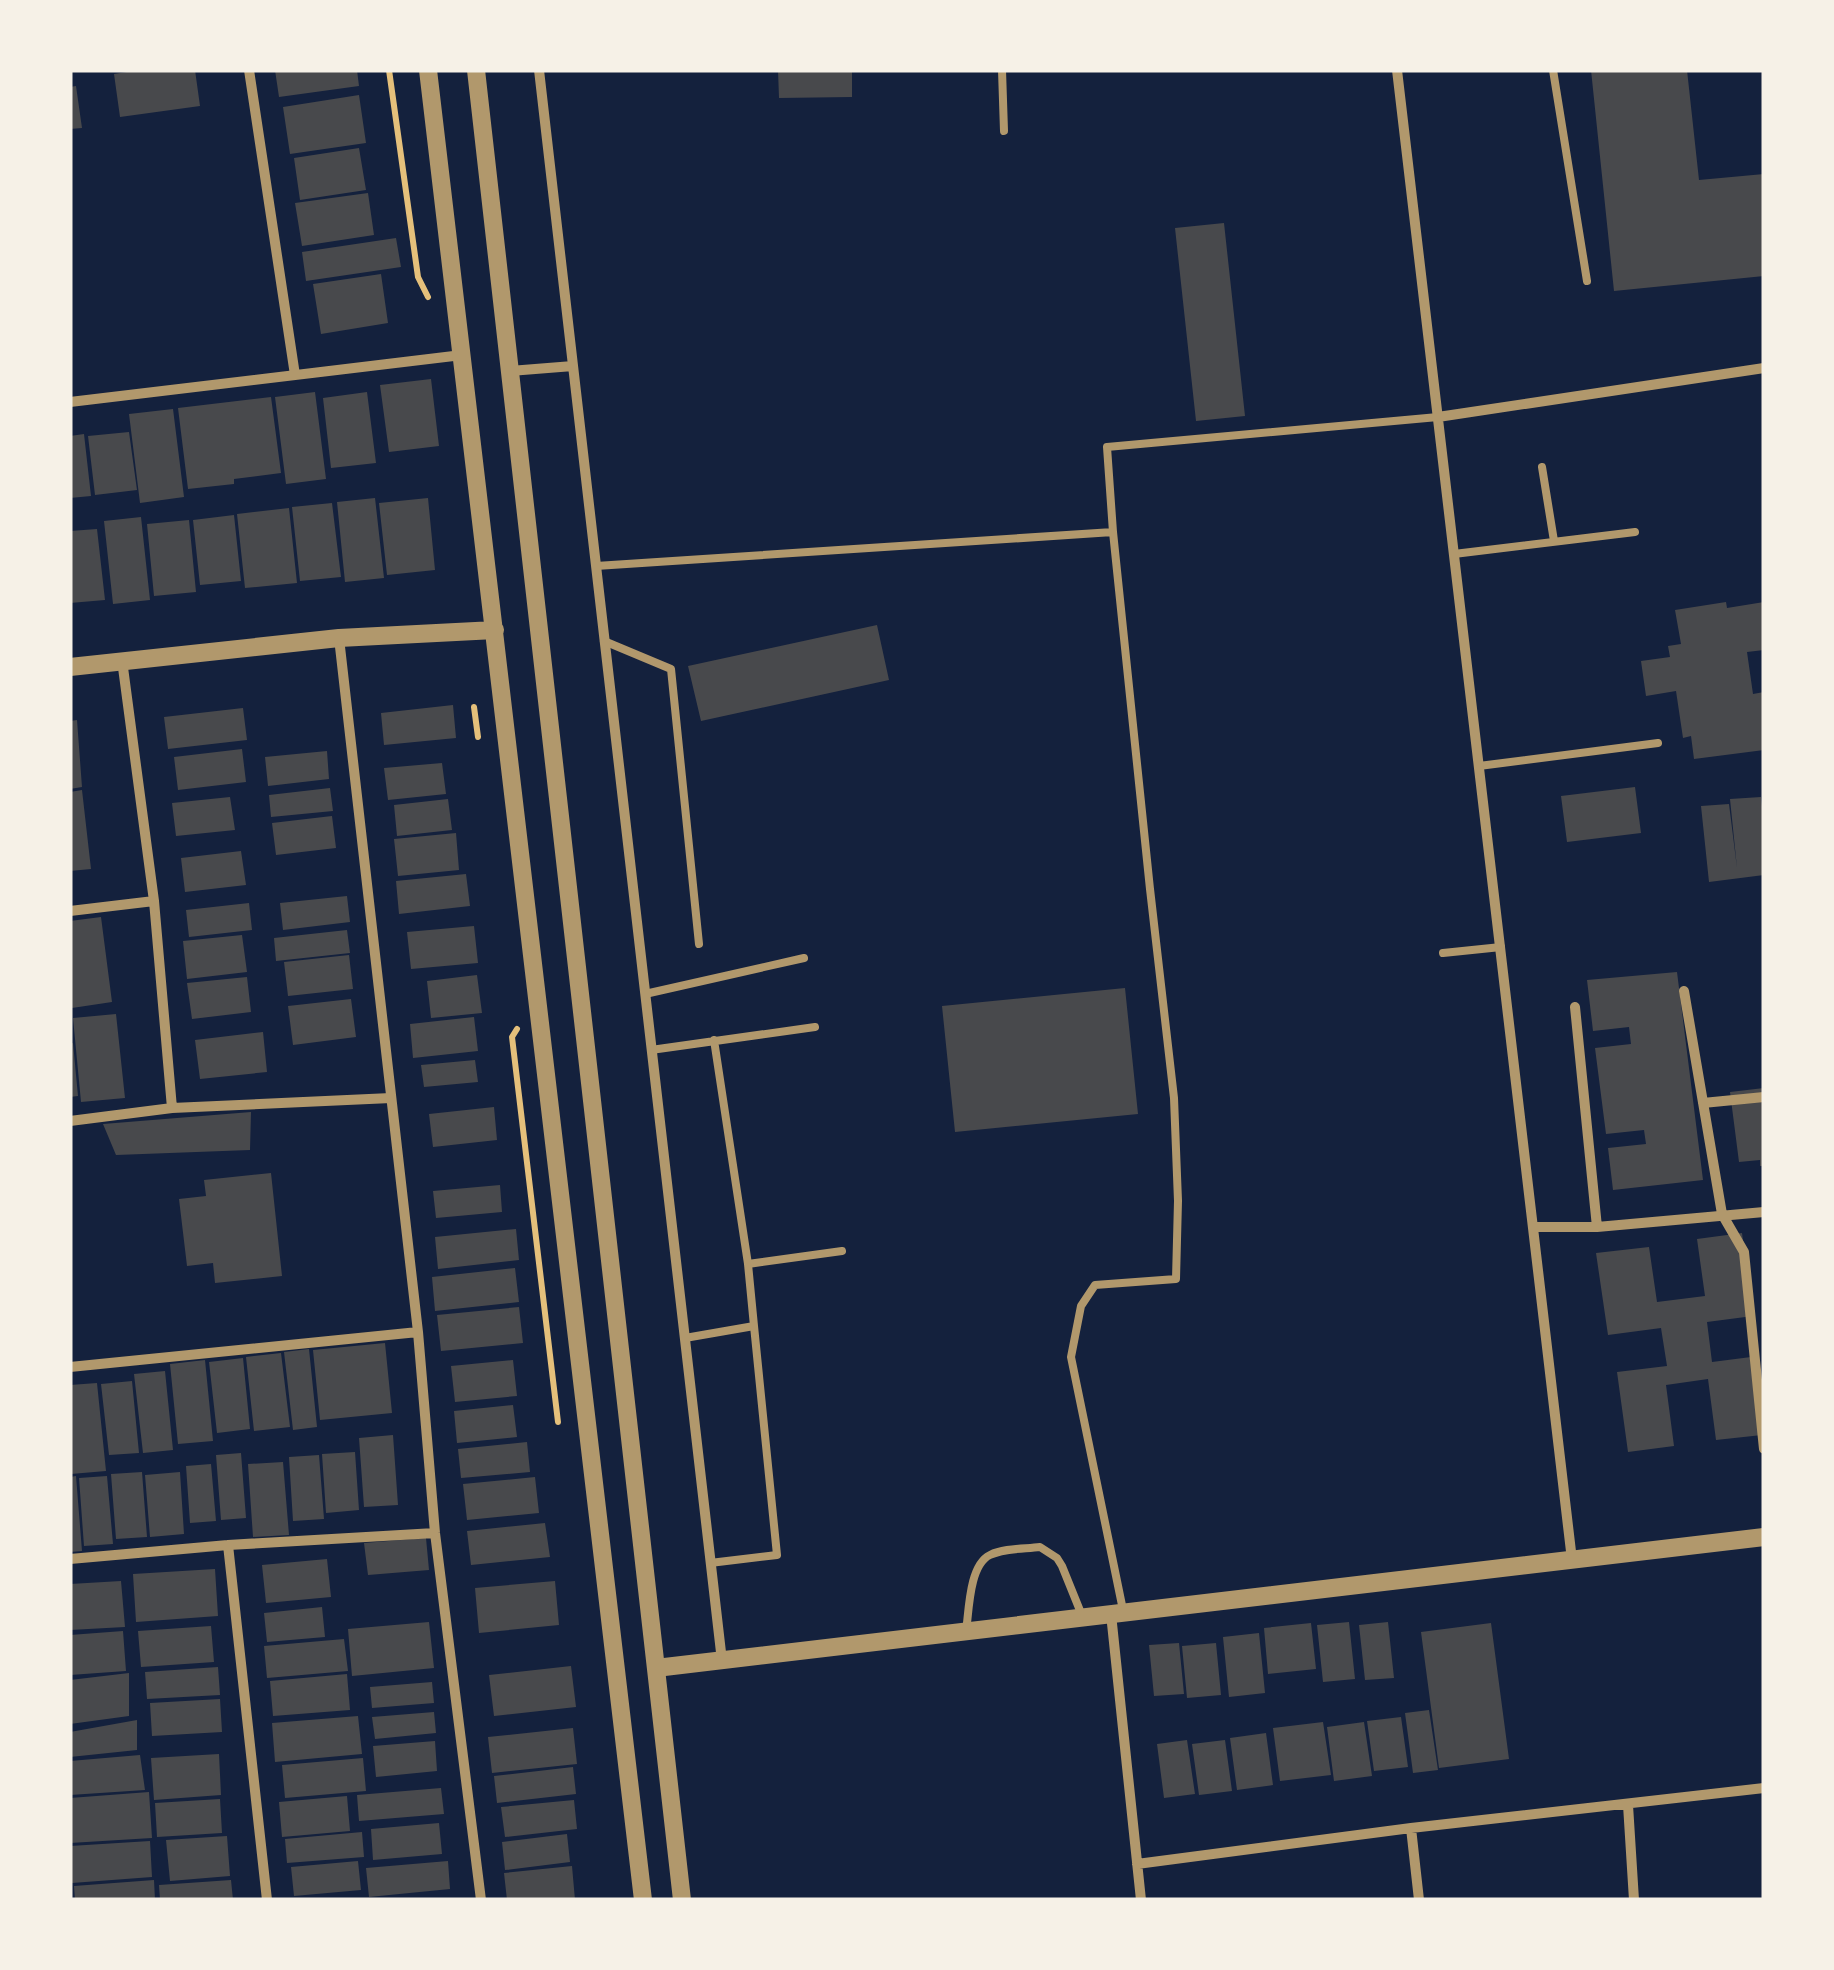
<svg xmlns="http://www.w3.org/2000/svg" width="1834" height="1970" viewBox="0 0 1834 1970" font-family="'IBM Plex Serif',serif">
  <rect width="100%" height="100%" fill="#14213d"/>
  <path fill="#48494c" d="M139,70h56l5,36 -80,11 -6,-43z
    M275,70h82l2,16 -80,11z
    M778,70h74v27l-73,1z
    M1591,70h96l12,110 65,-6v102l-150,15z
    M76,86l6,42 -12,1v-42z
    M359,95l7,48 -76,11 -7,-47z
    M359,148l7,42 -66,10 -6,-42z
    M368,193l6,42 -72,11 -7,-43z
    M1224,223l21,193 -49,5 -21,-193z
    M396,238l5,29 -95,14 -4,-29z
    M381,274l7,49 -67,11 -8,-50z
    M431,379l8,67 -50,6 -9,-67z
    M315,392l11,87 -40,5 -11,-87z
    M367,392l9,71 -45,5 -8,-70z
    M271,397l10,76 -47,6v5l-46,5 -10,-81z
    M173,409l11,88 -44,6 -11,-89z
    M129,432l8,58 -42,5 -7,-59z
    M84,434l7,62 -21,2v-62z
    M375,498l9,80 -39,4 -8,-80z
    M428,498l7,72 -48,5 -8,-72z
    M332,503l9,74 -41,4 -8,-74z
    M289,508l8,75 -52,5 -8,-74z
    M234,515l7,66 -41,4 -7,-65z
    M141,517l9,83 -37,4 -9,-83z
    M189,520l7,72 -42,4 -7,-72z
    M97,529l8,71 -35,3v-72z
    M1726,602l1,6 37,-6v48l-17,2 6,42 11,-2v58l-70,9 -3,-23 -8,2 -7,-47 -30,5 -5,-35 29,-4 -2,-11 13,-2 -6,-34z
    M877,625l12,55 -188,41 -13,-55z
    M453,705l3,33 -72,7 -3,-32z
    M243,708l4,32 -79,9 -4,-32z
    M77,720l5,67 -12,2v-68z
    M242,749l4,33 -68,8 -4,-33z
    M327,751l2,28 -61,7 -3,-29z
    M442,763l4,31 -58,6 -4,-32z
    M1635,787l6,46 -74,9 -6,-46z
    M330,788l3,23 -62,6 -2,-22z
    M82,790l9,79 -21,2v-79z
    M230,797l5,33 -59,6 -4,-33z
    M1761,797l3,28v50l-55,7 -8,-76 28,-2 8,64 -7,-69z
    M448,799l4,31 -55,6 -3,-31z
    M332,816l4,32 -60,7 -4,-32z
    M456,833l3,37 -61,6 -4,-37z
    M241,851l5,34 -61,7 -4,-34z
    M466,874l4,32 -71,8 -3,-33z
    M347,896l3,26 -67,8 -3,-27z
    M249,903l3,27 -63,7 -3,-27z
    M101,917l11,85 -40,6 -2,-87z
    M474,926l4,37 -67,6 -4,-37z
    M347,930l3,23 -74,8 -2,-23z
    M242,935l5,37 -60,7 -4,-38z
    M349,955l4,34 -65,7 -4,-34z
    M1677,972l26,208 -90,10 -5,-42 38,-4 -2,-14 -38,4 -11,-86 36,-4 -2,-17 -36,4 -6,-51z
    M477,975l5,38 -51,5 -4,-37z
    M247,977l4,35 -59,7 -5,-36z
    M1125,988l13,126 -183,18 -13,-126z
    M351,999l5,38 -63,8 -5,-39z
    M116,1014l9,84 -44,4 -8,-84z
    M474,1017l4,34 -65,7 -3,-34z
    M263,1032l4,40 -67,7 -5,-39z
    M73,1043l5,53 -8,1v-53z
    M475,1060l3,22 -54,5 -3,-22z
    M1764,1088v78h-4v-6l-21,2 -9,-70z
    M494,1107l3,33 -64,7 -4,-33z
    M251,1112l-1,38 -134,5 -13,-31z
    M271,1173l11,103 -67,7 -2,-20 -26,3 -8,-67 27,-3 -2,-16z
    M500,1185l2,27 -66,6 -3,-27z
    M516,1229l3,31 -81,9 -3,-32z
    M1742,1233l11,83 -46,6 5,40 39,-5 11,78 -46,5 -8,-61 -42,6 8,61 -46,6 -11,-80 50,-6 -6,-38 -53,7 -12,-82 53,-6 8,55 48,-6 -8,-57z
    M515,1268l4,34 -84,9 -3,-34z
    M519,1307l4,36 -82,8 -4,-36z
    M385,1343l7,70 -72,7 -7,-70z
    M309,1349l8,78 -24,3 -9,-78z
    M281,1353l9,74 -36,4 -8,-74z
    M243,1358l7,71 -33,4 -8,-71z
    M205,1360l8,81 -35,3 -8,-80z
    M513,1360l4,36 -62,6 -4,-36z
    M165,1371l8,79 -30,3 -9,-79z
    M132,1381l7,72 -30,2 -8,-71z
    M97,1383l9,88 -35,3 -1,-89z
    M513,1405l4,32 -60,6 -3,-32z
    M393,1435l5,70 -34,2 -5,-69z
    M527,1442l3,30 -69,6 -3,-29z
    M355,1452l4,58 -33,3 -4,-59z
    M241,1453l5,65 -25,2 -5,-65z
    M319,1455l5,64 -31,2 -4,-64z
    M283,1462l6,73 -36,2 -5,-73z
    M211,1464l5,57 -26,2 -4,-57z
    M142,1472l5,65 -31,2 -5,-65z
    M180,1472l4,62 -34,3 -5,-62z
    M76,1476l6,75 -12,1v-75z
    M107,1476l6,68 -29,2 -5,-68z
    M535,1477l4,36 -72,7 -4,-36z
    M545,1523l5,34 -79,8 -4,-34z
    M426,1538l3,32 -61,5 -4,-32z
    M327,1559l4,38 -65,6 -4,-38z
    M215,1569l3,47 -82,6 -3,-48z
    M121,1581l4,46 -55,3v-46z
    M555,1581l4,44 -80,8 -4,-45z
    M322,1607l3,30 -58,5 -3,-29z
    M429,1622l5,46 -82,8 -4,-47z
    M1349,1622l6,57 -32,3 -6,-57z
    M1388,1622l6,56 -29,2 -6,-55z
    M1311,1623l5,46 -48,5 -4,-46z
    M1491,1623l18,136 -70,9 -18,-136z
    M211,1626l3,36 -73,5 -3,-36z
    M123,1631l3,40 -56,4v-40z
    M1259,1633l6,60 -36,4 -6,-60z
    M344,1639l4,32 -81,7 -3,-32z
    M1179,1643l5,51 -30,2 -5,-51z
    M1216,1643l5,52 -34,3 -5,-52z
    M571,1666l5,41 -82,9 -5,-41z
    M218,1667l2,28 -73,4 -2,-27z
    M129,1673v43l-59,8v-44z
    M347,1674l3,36 -77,6 -3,-35z
    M432,1682l2,21 -62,5 -2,-21z
    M220,1699l2,33 -70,4 -2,-33z
    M1429,1710l9,60 -25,3 -8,-60z
    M434,1712l2,21 -61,6 -3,-22z
    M358,1716l4,38 -87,8 -3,-39z
    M1401,1717l7,50 -34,4 -7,-50z
    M137,1720v30l-67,7v-25z
    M1323,1722l8,53 -51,6 -7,-53z
    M1364,1722l8,54 -38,5 -7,-54z
    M573,1728l4,36 -85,9 -4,-36z
    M1266,1733l7,52 -36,5 -7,-52z
    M1187,1740l8,54 -31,4 -7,-54z
    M1225,1740l7,51 -33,4 -7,-51z
    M435,1741l2,30 -61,6 -3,-31z
    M219,1754l2,41 -67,5 -3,-42z
    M140,1755l5,35 -75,5v-34z
    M363,1758l3,33 -81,7 -3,-33z
    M573,1767l3,27 -79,9 -3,-27z
    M441,1788l3,26 -85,7 -2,-26z
    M149,1792l3,46 -82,5v-45z
    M347,1796l3,35 -68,6 -3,-35z
    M220,1799l2,34 -65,4 -2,-34z
    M574,1800l3,29 -72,8 -4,-30z
    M439,1823l3,31 -69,6 -2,-31z
    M362,1832l2,25 -77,6 -2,-24z
    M567,1834l3,28 -65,8 -3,-28z
    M227,1836l3,40 -60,5 -4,-41z
    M150,1841l2,36 -80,6 -2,-37z
    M358,1861l3,29 -67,6 -3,-29z
    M448,1861l2,28 -81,8 -3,-29z
    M572,1866l3,34h-68l-3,-27z
    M154,1880l1,20h-80l-1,-14z
    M231,1880l2,20h-73l-1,-15z"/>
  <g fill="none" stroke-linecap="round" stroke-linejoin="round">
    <path stroke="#e5c07b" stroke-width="6" d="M389,70l29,207 10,20
      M474,707l4,30
      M517,1029l-5,8 46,385"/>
    <path stroke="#b1986c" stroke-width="8" d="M1002,70l2,61
      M1553,70l34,211
      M1542,467l12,74
      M1113,532l-6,-85 331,-30
      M1454,554l181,-22
      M596,566l517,-34 37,357 24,209 4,103 -2,78 -81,6 -14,21 -10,51 52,253
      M604,641l67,28 28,275
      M1479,766l179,-23
      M1443,953l58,-6
      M645,994l159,-36
      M714,1040l34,224
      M651,1050l164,-23
      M685,1338l69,-12 -6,-62 94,-13
      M710,1563l67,-8 -23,-229
      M966,1632c3,-21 3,-67 24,-77 14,-7 35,-6 50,-8l17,11 5,8 21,52"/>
    <path stroke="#b1986c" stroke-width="10" d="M249,70l46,305
      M539,70l183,1591
      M1397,70l175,1490
      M510,371l63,-5
      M70,402l392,-47
      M1438,417l326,-49
      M339,638l79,694 17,201 46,367
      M122,660l32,241 18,207
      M70,911l84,-10
      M1684,991l38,223 22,38 20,197
      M1703,1103l61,-6
      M70,1121l102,-13 219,-10
      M1533,1227h64l-22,-220
      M1597,1227l167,-15
      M70,1367l348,-35
      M228,1545l39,355
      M70,1559l158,-14 207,-12
      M1111,1614l30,286
      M1628,1805l6,95
      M1411,1828l8,72
      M1137,1864l274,-36 353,-40"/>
    <path stroke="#b1986c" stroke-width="18" d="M428,70l215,1830
      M476,70l206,1830
      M70,667l269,-29 156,-8
      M656,1668l1108,-131"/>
  </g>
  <rect width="1834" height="1970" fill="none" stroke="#f6f1e7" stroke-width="145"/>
</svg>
